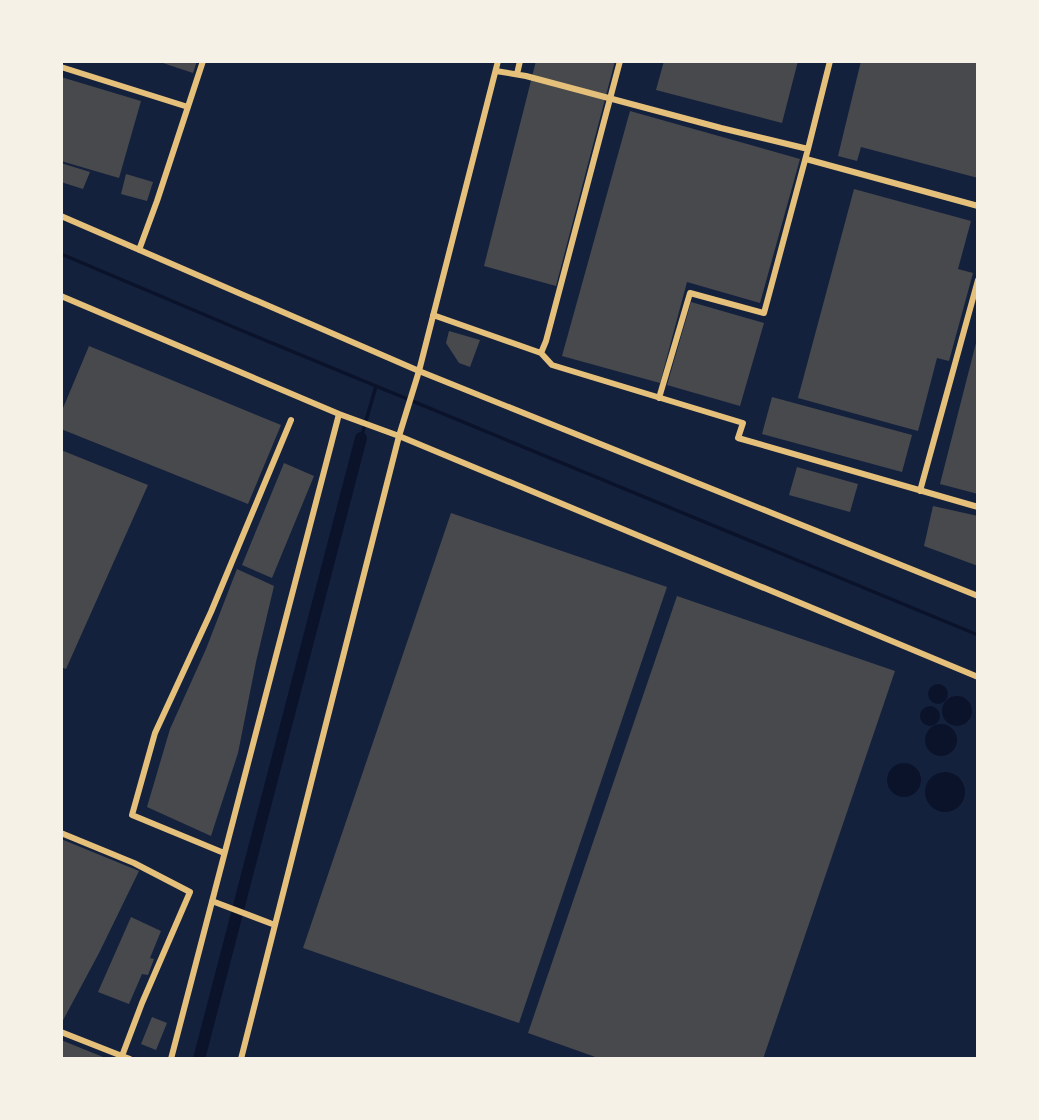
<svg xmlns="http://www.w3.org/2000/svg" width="1039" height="1120" viewBox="0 0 1039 1120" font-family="'Work Sans',sans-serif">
  <rect width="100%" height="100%" fill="#14213d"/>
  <path fill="#0b132b" d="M928 694a10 10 0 1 1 20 0a10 10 0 1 1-20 0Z
    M942 711a15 15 0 1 1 30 0a15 15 0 1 1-30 0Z
    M920 716a10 10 0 1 1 20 0a10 10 0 1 1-20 0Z
    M925 740a16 16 0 1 1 32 0a16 16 0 1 1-32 0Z
    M887 780a17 17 0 1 1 34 0a17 17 0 1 1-34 0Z
    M925 792a20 20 0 1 1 40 0a20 20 0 1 1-40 0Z"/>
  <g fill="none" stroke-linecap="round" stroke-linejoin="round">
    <path stroke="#0b132b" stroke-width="3.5" d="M61,254l182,77 735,304
      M361,438l15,-52"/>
    <path stroke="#0b132b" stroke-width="12" d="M199,1059l162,-621"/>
  </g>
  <path fill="#48494c" d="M157,61h40l-4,12z
    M536,61h79l-59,225 -72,-20z
    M664,61h134l-16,62 -126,-33z
    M861,61h117v117l-117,-31 -4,14 -19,-5z
    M61,77l80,24 -22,77 -58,-17z
    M630,111l170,48 -40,144 -73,-21 -27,101 -98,-27z
    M61,163l29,9 -7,17 -22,-7z
    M126,174l27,8 -6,19 -26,-7z
    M854,189l117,32 -13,48 15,4 -24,88 -12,-3 -19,73 -120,-33z
    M691,302l73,21 -24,83 -73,-21z
    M449,331l31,9 -10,27 -11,-4 -13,-20z
    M977,339h1v155l-38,-10z
    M89,346l192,79 -33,79 -187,-75v-16z
    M772,397l140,38 -10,37 -140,-38z
    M61,450l87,35 -82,184 -5,-2z
    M284,463l30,13 -42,102 -30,-13z
    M797,467l61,17 -8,28 -61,-17z
    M933,506l45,10v50l-54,-20z
    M451,513l216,74 -148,436 -216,-75z
    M237,569l37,17 -18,76 -18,91 -27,83 -64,-29 23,-78 36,-80z
    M677,596l218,75 -132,388h-162l-73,-26z
    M61,839l78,32 -40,82 -38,71z
    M131,917l30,14 -11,27 4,1 -6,16 -6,-1 -13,30 -31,-12z
    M152,1017l15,6 -11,27 -15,-6z
    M61,1040l47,19h-47z"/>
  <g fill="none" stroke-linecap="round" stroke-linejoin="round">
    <path stroke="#e5c07b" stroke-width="6" d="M61,67l127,40
      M496,71l30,5 195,52 87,21 22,-88
      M517,74l3,-13
      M806,159l172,47
      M61,216l358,155 559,225
      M139,250l18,-49 46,-140
      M61,296l278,118 60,22 579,241
      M433,315l108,38 11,12 191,58 -5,15 240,69
      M541,353l5,-12 74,-280
      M659,398l31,-105 74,20 44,-164
      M920,491l58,-211
      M61,833l73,30 56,29 -48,111 -20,53 8,3
      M224,853l-92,-38 23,-82 56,-121 80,-192
      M212,901l63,24
      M61,1032l61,24
      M171,1059l168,-645
      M241,1059l158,-623 20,-65 79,-310"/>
  </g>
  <rect width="1039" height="1120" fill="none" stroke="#f6f1e7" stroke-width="126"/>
</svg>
